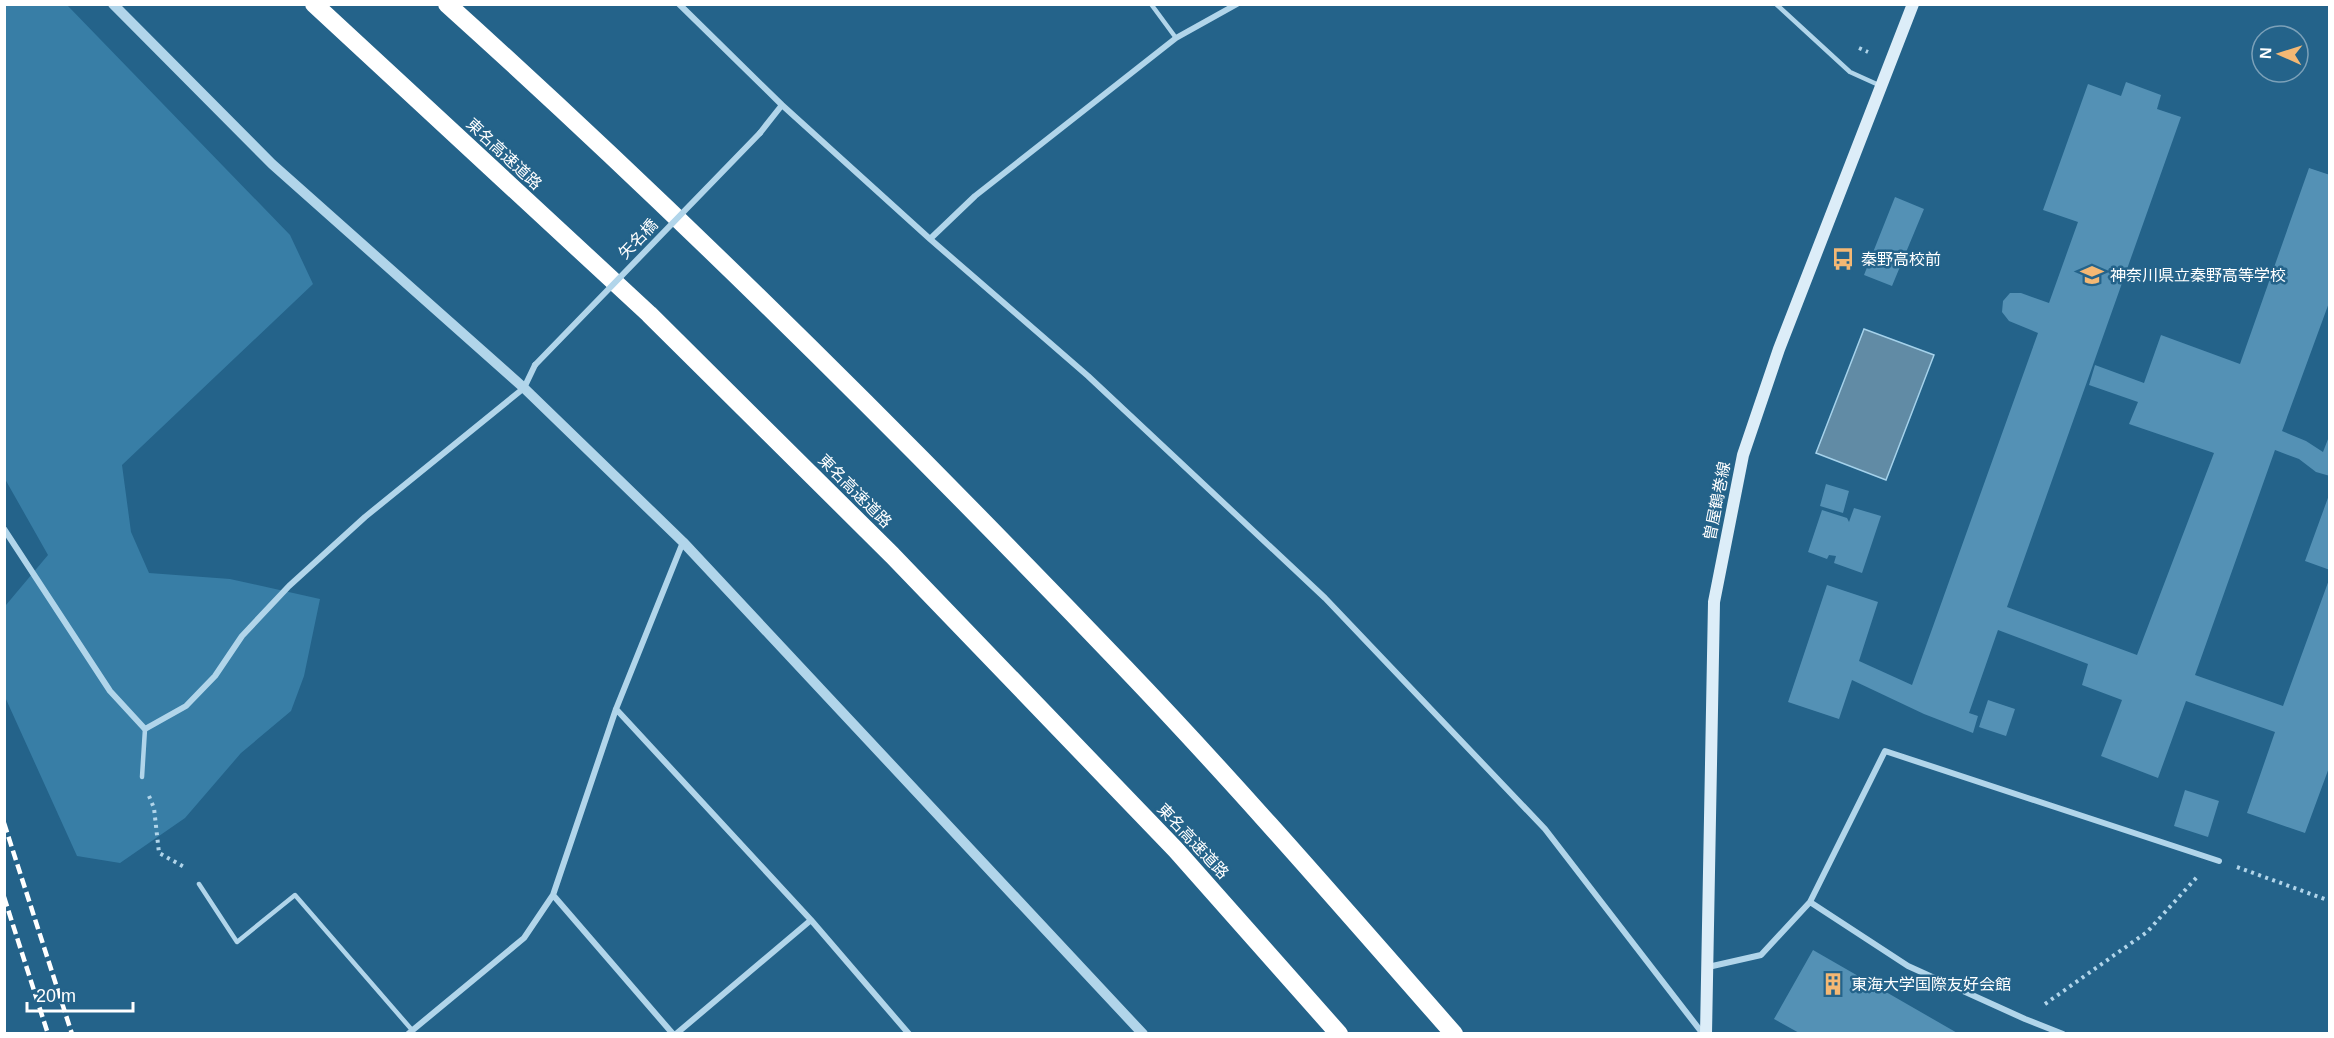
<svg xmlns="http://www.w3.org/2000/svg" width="2334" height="1038" viewBox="0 0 2334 1038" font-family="Helvetica,'Noto Sans JP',sans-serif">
  <rect width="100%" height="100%" fill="#24638a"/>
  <path fill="#387ea6" d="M4,5h63l223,230 23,49 -191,181 9,67 18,41 81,6 90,20 -16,77 -13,35 -50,42 -56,65 -65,45 -43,-7 -72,-159 1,-92 42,-50 -43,-76z"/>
  <path fill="#618ba5" stroke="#a5d2eb" stroke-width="1.5" d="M1864,329l70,26 -48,125 -70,-27z"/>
  <path fill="#5491b5" d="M2126,82l35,13 -4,14 24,8 -174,490 130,48 77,-202 -85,-29 9,-22 -49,-17 6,-20 49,18 17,-48 79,29 69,-196 21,7v125l-48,131 24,10 17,11 7,-18v42l-14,-4 -17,-13 -24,-9 -80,225 88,31 47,-129v188l-25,68 -58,-20 28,-81 -89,-31 -28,77 -57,-22 21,-56 -40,-15 6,-21 -90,-34 -29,83 9,3 -5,17 -49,-19 -72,-34 -13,39 -51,-17 39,-117 51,17 -19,59 53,24 126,-352 -29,-12 -7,-9 1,-11 7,-8h11l28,10 29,-81 -35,-12 45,-126 33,12z
    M1895,197l29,12 -32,77 -28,-11z
    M1826,484l23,7 -6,22 -23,-7z
    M2329,495h1v75l-25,-9z
    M1854,508l27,8 -19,57 -28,-10 2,-7 -7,-1 -2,4 -19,-7 14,-42 25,8 2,4z
    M1988,700l27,9 -9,27 -27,-9z
    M2185,790l34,11 -11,36 -34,-11z
    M1813,950l146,84h-158l-27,-15z"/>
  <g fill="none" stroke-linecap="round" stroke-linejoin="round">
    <path stroke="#b1d5ea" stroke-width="4" stroke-dasharray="3 4.5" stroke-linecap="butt" d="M1859,48l9,4
      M149,796l5,12 5,45 27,15
      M2237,867l93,34
      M2045,1004l102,-72 50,-55"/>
    <path stroke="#b1d5ea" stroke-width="4.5" d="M1151,4l25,34
      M1776,4l74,68 31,14
      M142,777l3,-48
      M199,884l38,58 58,-47 117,135"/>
    <path stroke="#b1d5ea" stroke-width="6" d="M679,4l103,101 148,134 158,137 237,222 220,231 158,205
      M760,133l22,-28
      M930,239l45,-43 201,-158 61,-34
      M4,529l106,162 35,38 41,-23 29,-30 27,-40 47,-50 76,-69 159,-129 11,-23
      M616,709l195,211 98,114
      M553,895l120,139
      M1810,902l98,64 117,53 38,15
      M1708,967l53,-12 49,-53 75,-151 334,110
      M408,1034l116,-96 29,-43 63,-186 67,-167
      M676,1034l135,-114"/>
    <path stroke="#b1d5ea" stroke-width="10" d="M113,4l159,160 252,224 159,154 460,492"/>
    <path stroke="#dcedf8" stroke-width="12" d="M1706,1034l8,-432 29,-147 36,-106 134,-345"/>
    <path stroke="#fff" stroke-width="18" d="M314,4l335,310 243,241 284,295 163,184
      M447,4c235,212 459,435 678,664 113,118 221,243 329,366"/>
    <path stroke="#fff" stroke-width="4.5" stroke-dasharray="10 4.5" stroke-linecap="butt" d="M4,823l68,211
      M4,897l44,137"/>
    <path stroke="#b1d5ea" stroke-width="6" d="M535,365l225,-232"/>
  </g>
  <defs>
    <g id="bus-bare" transform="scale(1.8)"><path d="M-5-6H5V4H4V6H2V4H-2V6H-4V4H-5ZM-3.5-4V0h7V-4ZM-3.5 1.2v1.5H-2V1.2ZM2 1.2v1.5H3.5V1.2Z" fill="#f4b874" stroke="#24638a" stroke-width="2.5" paint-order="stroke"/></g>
    <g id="school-bare" transform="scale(1.8)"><path d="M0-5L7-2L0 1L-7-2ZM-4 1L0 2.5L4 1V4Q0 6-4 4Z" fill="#f4b874" stroke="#24638a" stroke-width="2.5" paint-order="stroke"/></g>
    <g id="building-bare" transform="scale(1.8)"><path d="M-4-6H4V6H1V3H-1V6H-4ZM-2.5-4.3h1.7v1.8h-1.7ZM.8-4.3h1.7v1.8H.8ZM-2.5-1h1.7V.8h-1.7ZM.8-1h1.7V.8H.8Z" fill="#f4b874" stroke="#24638a" stroke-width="2.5" paint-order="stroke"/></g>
  </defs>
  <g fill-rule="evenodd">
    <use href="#bus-bare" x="1843" y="259"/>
    <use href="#school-bare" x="2092" y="275"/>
    <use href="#building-bare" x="1833" y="984"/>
  </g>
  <g text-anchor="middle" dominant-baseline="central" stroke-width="5" stroke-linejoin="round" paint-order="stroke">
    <g font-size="16" fill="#fff" stroke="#24638a">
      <text transform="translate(504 154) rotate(43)">東名高速道路</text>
      <text transform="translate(638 239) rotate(-46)">矢名橋</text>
      <text transform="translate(855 491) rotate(45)">東名高速道路</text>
      <text transform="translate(1717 501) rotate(-79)">曽屋鶴巻線</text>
      <text transform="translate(1193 841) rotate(47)">東名高速道路</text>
    </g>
    <g font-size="16" fill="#fff" stroke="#24638a" text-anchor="start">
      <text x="1861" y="259">秦野高校前</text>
      <text x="2110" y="275">神奈川県立秦野高等学校</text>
      <text x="1851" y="984">東海大学国際友好会館</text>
    </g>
  </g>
  <rect width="2334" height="1038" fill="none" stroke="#ffffff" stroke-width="12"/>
  <g transform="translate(2280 54) rotate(273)"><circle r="28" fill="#24638a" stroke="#7ca1b9" stroke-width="1.5"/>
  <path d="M0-4.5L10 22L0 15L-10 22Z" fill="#f4b874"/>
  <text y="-9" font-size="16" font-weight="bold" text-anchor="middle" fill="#ffffff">N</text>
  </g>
  <path d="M27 1002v9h106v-9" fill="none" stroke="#ffffff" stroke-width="3"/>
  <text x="36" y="1002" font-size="18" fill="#ffffff" stroke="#24638a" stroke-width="4.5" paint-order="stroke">20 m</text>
</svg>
